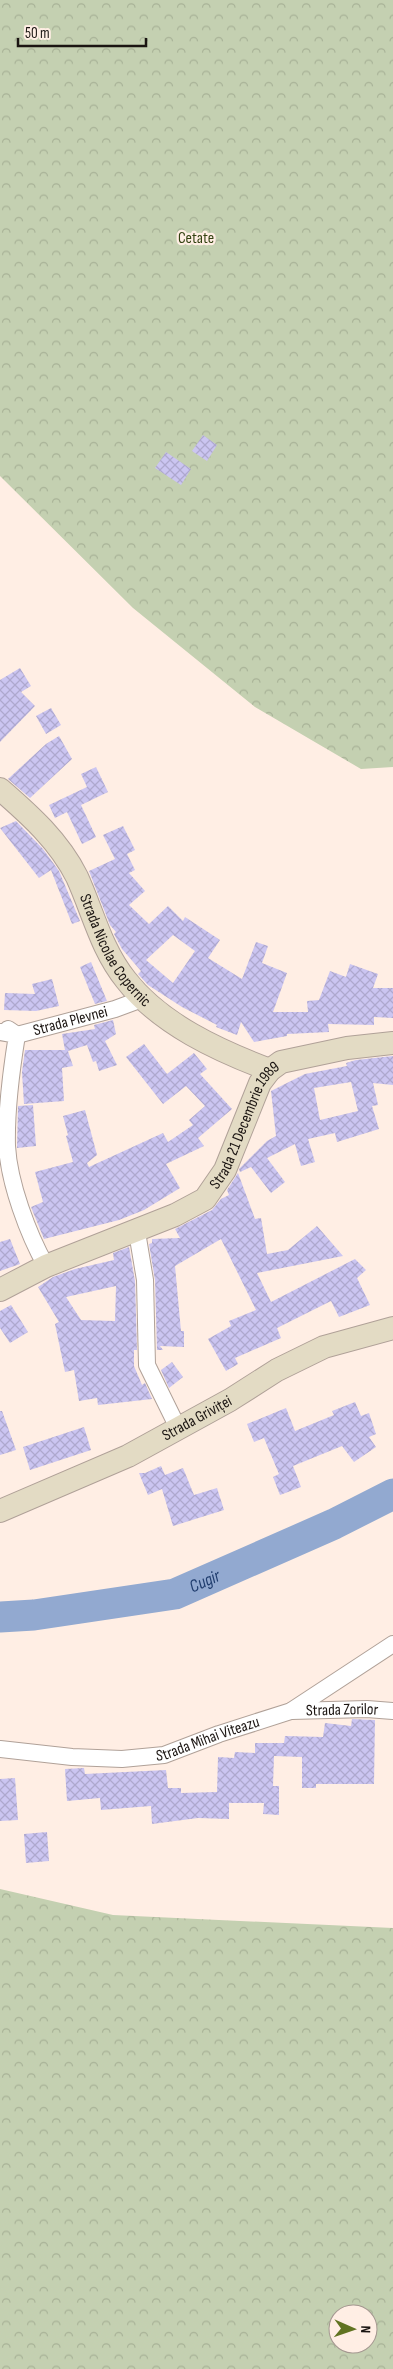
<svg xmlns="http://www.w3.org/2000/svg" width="393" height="2369" viewBox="0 0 393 2369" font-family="'Sofia Sans Condensed',sans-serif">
  <defs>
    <pattern id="forest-crowns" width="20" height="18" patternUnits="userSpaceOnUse" patternTransform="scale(1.25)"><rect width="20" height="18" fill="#c4d0b1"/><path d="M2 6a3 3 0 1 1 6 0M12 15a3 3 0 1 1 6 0" fill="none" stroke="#a8b297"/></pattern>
    <pattern id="building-cross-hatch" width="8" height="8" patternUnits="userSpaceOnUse" patternTransform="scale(1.25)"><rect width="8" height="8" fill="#cbc5f1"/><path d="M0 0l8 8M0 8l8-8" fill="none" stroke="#aea8ce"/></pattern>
  </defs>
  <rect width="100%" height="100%" fill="#ffeee4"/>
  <path fill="url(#forest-crowns)" fill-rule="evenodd" d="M0,0h393v767l-32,2 -106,-62 -122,-99 -133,-132z
    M0,1889l113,26 280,13v441h-393zM338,2314h30v30h-30z"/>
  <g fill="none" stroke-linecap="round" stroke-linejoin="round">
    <path stroke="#92a9d0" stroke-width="31" id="s1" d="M0,1617l34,-2 141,-21 159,-70 59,-30"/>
  </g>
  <path fill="url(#building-cross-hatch)" fill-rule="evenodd" d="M203,435l14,10 -10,16 -15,-10z
    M166,452l25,17 -10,16 -26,-17z
    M20,668l11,18 -10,6 14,14 -35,36v-62z
    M51,708l10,17 -15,9 -10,-18z
    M59,736l13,23 -42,39 -22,-19 38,-35z
    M96,767l12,25 -27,13 15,32 -14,7 -15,-32 -12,6 -6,-13 38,-18 -6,-13z
    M16,821l27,28 16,22 21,50 -8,3 -21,-54 -12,8 -39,-50z
    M123,826l12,24 -8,4 8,16 -6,3 16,18 -16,14 20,19 19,-18 15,15 2,-4 35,23 -12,18 34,21 14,-37 12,4 -6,17 25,10 -14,39h35l-1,-11 12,-1 11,-29 16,6 4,-13 28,10 -5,14h20v30l-19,-1v8l-46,-1 1,8 -42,2v2l-33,6 -13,-20 -4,13 -21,-8 1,-2 -35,-18 -34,-22 -10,-11 3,-3 -19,-22 -8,-15 2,-2 -6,-7 -21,-54 26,-12 -12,-24zM173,935l22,16 -22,32 -27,-23z
    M91,962l16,39 -12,3 -15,-37z
    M52,979l7,27 -23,5 -32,-1 1,-17 30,1 -3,-10z
    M113,1020l3,14 -11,7 12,24 -18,6 -3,-10 -3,1 -6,-17 -19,6 5,15 -11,2 2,33 -40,3 -2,-32 3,-22h40l-3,-16 33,-5 -1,-4z
    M144,1044l23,30 27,-21 13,16 -7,5 32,35 -34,29 6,8 -38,18 14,24 -36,22 -25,10 -75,19 -13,-32 12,-5 -8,-30 38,-10 -7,-26 2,-1 -5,-19 22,-6 12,45 -10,8 2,4 74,-34 5,9 25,-17 -4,-5 16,-14 -19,-20 -23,18 -37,-47z
    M393,1056v29l-20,-2 5,22 -6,1 7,23 -42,13 -2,-9 -27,6 7,23 -14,4 -6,-22 -28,14 18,24 -14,11 -20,-26 -11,5 -1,-3 28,-28 9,-5 -5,-45 34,-17 42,-8 -1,-3 10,-3zM351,1082l7,29 -38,9 -6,-32z
    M33,1105l3,41 -19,2 1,-42z
    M238,1173l17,46 6,-1 6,36 21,-4 29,-24 26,30 -86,17 14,29 84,-43 11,11 -9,8 13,27 -31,12 -8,-16 -54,27 4,10 -46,20 3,6 -12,7 -18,-32 23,-13 -2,-5 27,-11 -35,-71 -46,27 6,65h3v16l-24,-1 3,4h-6l-2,-70 -6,-36 3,-1v-4l28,-1 -5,-9 37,-19 9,-11 8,-4 -2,-5z
    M10,1239l10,25 -20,7v-29z
    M129,1247l6,34 2,69h-3v16l8,19 3,-2 7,16 -54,6 -1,-7 -18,3 -5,-31 -9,2 -10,-48 4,-2 -21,-35 15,-10 22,-8 39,-9 -1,-7zM116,1286l-1,35 -34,-1 -15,-23z
    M11,1305l17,27 -18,11 -10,-15v-17z
    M172,1362l11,15 -14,11 -8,-18z
    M355,1402l6,14 8,-3 7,21 -7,3 7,10 -22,15 -12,-16 -49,20 8,21 -21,8 -7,-18 6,-3 -15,-36 -10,4 -7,-18 39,-16 9,23 39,-16 -2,-4z
    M0,1411h2l14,39 -16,5z
    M84,1427l7,23 -61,20 -7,-23z
    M161,1466l4,9 18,-7 11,27 23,-7 7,22 -51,16 -11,-37 -14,6 -9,-22h6z
    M352,1719l23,1 -1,64h-58v4h-14v-31l-28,-1 -1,30h6v29l-16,-1 1,-11h-35v16l-31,-1 -46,6 -1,-18 -50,4 -1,-12 -33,3 -2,-32 19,-1 1,6 81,-4 2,18h13v5l36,-1 1,-35 16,1 1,-6 20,1v-10h29l1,-7 38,1 2,-14 26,3z
    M15,1778l3,42 -18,1v-42z
    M47,1832l2,29 -23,2 -2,-29z"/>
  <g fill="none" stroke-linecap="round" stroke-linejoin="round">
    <g stroke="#b0a198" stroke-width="18">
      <g id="street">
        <path id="s2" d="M8,1029l9,6 98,-26 27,-10"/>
        <path d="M0,1032l17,3c-6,37 -11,74 -10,111 2,37 21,88 39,120"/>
        <path d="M137,1232l8,48 2,85 32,65"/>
        <path id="s3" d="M291,1711l76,-2 26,2"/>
        <path id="s4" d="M0,1749l72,8 50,2 42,-4 55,-21 72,-23 102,-67"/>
      </g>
    </g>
    <g stroke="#b0a198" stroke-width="24">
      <g id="secondary">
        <path id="s5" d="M0,789c30,26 59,52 77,88 16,35 24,72 49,103 34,44 93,71 144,90"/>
        <path id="s6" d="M0,1290l46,-24 129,-51 30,-16 20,-29 35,-87 10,-13 11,-8 66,-14 46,-5"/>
        <path id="s7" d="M0,1511l128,-55 102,-56 47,-30 47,-23 69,-19"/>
      </g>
    </g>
    <use href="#street" stroke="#fff" stroke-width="16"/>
    <use href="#secondary" stroke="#e3dbc4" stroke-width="22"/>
  </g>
  <g text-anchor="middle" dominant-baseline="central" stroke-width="4.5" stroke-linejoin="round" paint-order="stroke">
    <g font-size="16" fill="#334211" stroke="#ffeee4">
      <text x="196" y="238">Cetate</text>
    </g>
    <g font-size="16" fill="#1b1512" stroke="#ffeee4">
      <text stroke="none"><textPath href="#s5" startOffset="201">Strada Nicolae Copernic</textPath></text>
      <text stroke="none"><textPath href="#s2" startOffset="66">Strada Plevnei</textPath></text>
      <text stroke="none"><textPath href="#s6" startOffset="309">Strada 21 Decembrie 1989</textPath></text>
      <text stroke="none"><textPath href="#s7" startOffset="218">Strada Griviței</textPath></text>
      <text stroke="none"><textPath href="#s3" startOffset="51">Strada Zorilor</textPath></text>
      <text stroke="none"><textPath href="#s4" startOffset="211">Strada Mihai Viteazu</textPath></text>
    </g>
    <g font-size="18" font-style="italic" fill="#213e6f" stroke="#ffeee4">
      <text stroke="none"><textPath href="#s1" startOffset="209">Cugir</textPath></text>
    </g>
  </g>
  <g transform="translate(353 2329) rotate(92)"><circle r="24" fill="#ffeee4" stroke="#a49790"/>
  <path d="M0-4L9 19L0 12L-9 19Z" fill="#617321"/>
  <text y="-8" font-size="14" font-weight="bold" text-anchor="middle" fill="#1b1512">N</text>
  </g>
  <path d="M18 38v8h128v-8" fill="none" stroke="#1b1512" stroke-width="2.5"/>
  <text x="25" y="38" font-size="15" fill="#1b1512" stroke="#ffeee4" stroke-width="4" paint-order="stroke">50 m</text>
</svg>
